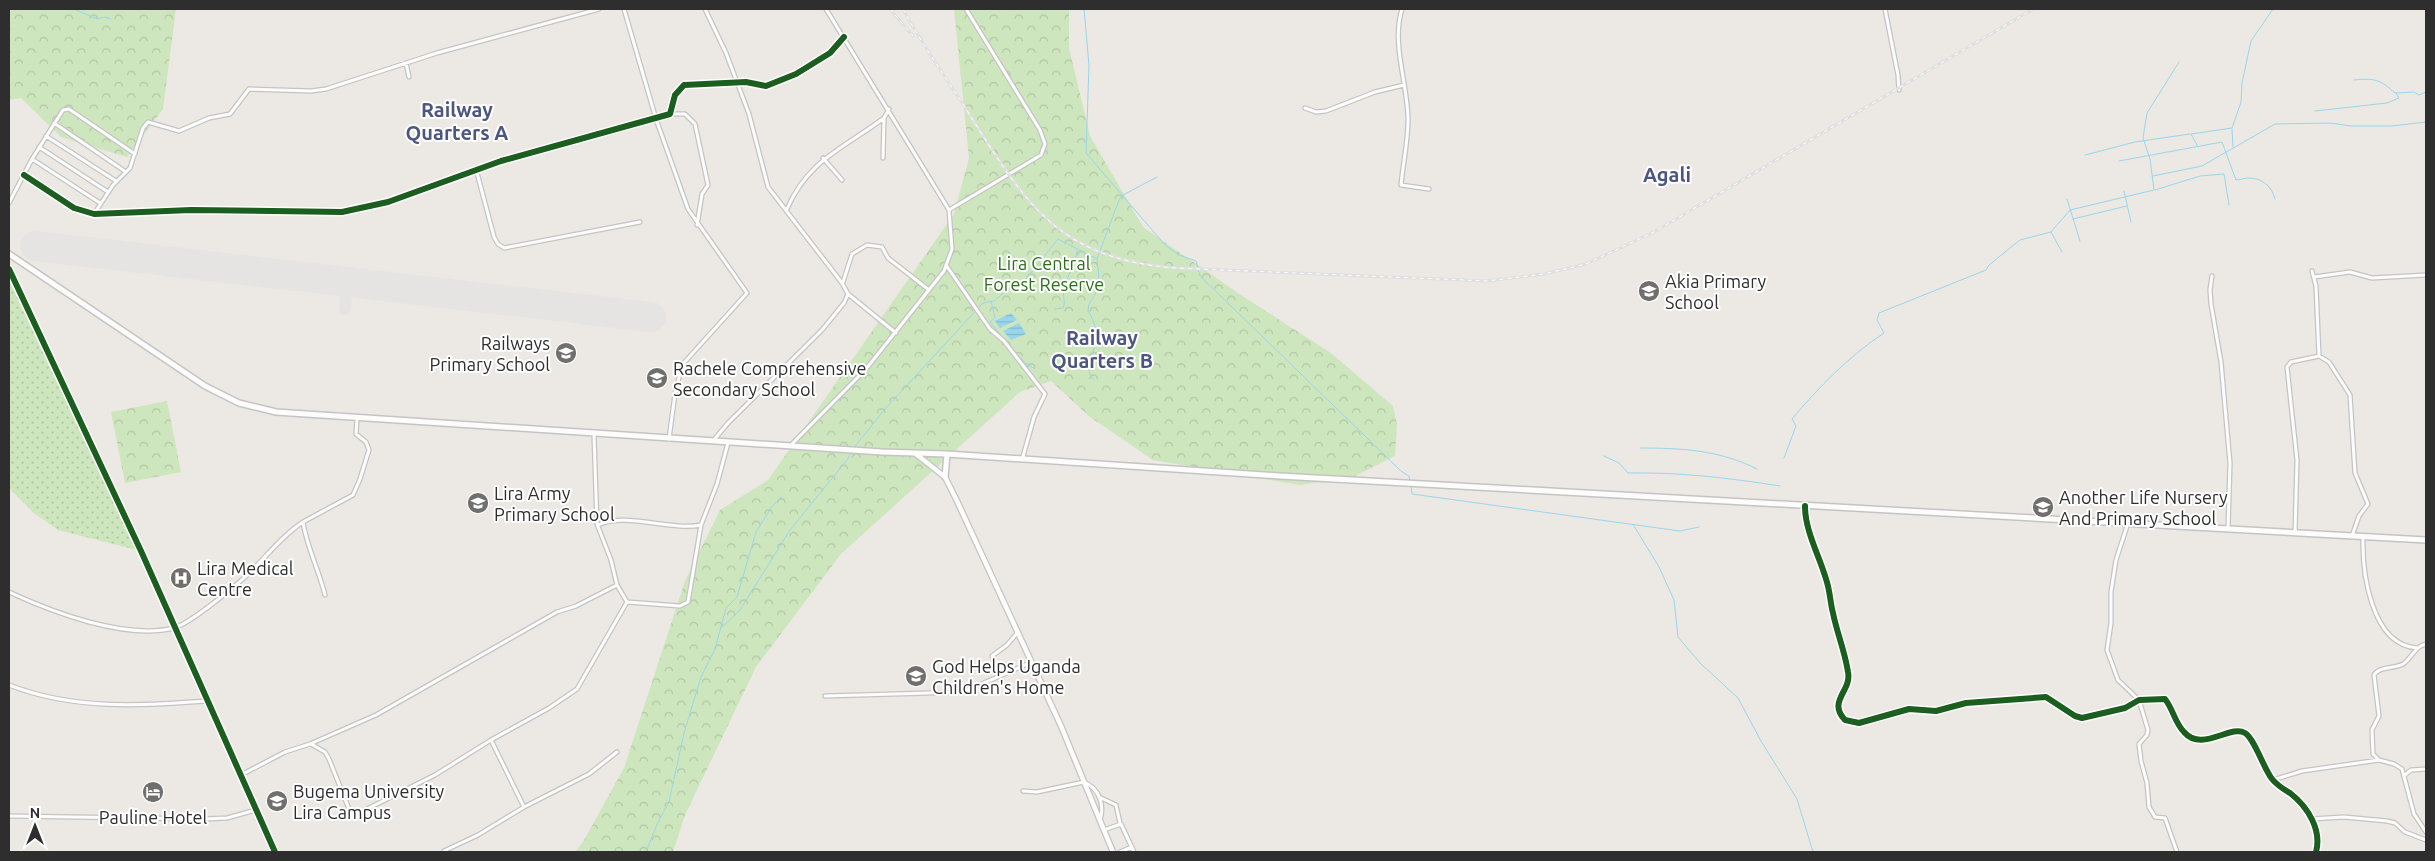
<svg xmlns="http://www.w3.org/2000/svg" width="2435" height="861" viewBox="0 0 2435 861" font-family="Ubuntu,sans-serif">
  <defs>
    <pattern id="grass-dots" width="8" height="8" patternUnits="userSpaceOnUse" patternTransform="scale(1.25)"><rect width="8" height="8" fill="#cee6be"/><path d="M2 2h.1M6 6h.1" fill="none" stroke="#b1c6a4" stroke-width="1.8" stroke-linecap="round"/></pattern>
    <pattern id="park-crowns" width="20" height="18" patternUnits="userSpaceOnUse" patternTransform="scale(1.25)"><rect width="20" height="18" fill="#cee6be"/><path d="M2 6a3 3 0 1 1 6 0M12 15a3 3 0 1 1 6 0" fill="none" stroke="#b1c6a4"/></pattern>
    <pattern id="water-rules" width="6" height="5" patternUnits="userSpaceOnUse" patternTransform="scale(1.25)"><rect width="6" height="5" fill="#99d6ec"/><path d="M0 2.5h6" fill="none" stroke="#84b8cb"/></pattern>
  </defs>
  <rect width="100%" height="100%" fill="#ece8e4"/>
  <path fill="url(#grass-dots)" d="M9,274l68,151 60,125 -79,-20 -24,-17 -25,-25z"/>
  <path fill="url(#park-crowns)" d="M9,9h167l-13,100 -36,48 -66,-20 -40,-39 -12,2z
    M954,9h115v39l21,88 53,91 95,66 93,60 62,53 4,18 -2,32 -42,21 -53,8 -147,-25 -63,-43 -39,-36 -31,11 -179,162 -85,113 -71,148 -12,37h-98l8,-10 41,-74 61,-187 35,-71 48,-30 186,-266 15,-56z
    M167,401l14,71 -56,11 -14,-71z"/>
  <path fill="url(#water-rules)" d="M1011,313l6,7 -17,8 -5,-7z
    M1019,323l7,11 -15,6 -8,-9z"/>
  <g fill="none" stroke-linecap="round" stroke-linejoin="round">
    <path stroke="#99d6ec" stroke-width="1" d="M74,9l23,10 8,-2 6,2
      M1084,9l5,56 -3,88 79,92 14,10 17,6 4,15 201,195 8,5 1,6
      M2354,80c19,-2 26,-1 41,13l19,-1 5,3 7,-3
      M2315,111l72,-8 12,-5 -3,-5
      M2232,129l1,18
      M2198,147l-7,-13 41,-6 9,-26 1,-19 9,-42 22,-32
      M2085,155l50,-13 55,-8
      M2119,161l103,-19 14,38c4,0 8,-2 12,-2 14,0 24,8 27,21
      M2153,176l49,-10 73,-42 55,-1 21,3h41l34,-4
      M2155,190l45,-14 24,-2 5,31
      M2124,191l7,31
      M2067,199l13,42
      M2073,219l54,-13
      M2051,232l11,20
      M991,301l4,17 -5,4 12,15
      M1055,309l8,-1c3,-7 -1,-12 1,-19 3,-13 11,-24 13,-38
      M1008,344l17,19 10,6
      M1093,379c-11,-11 4,-30 3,-42 0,-11 -3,-18 -8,-26 0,-9 5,-11 8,-19 5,-10 2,-22 1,-32
      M1640,448c41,0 80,2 117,21
      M853,449l31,-39 99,-107 11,-2 17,-14 10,-2 37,-46 39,20 22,-59 4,-5 34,-18
      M1604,456l15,7 9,10c52,-1 101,5 152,13
      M1784,458l12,-32 -4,-7c27,-32 57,-63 92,-86l-7,-13 2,-7 107,-43 3,-5 31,-25 31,-8 19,-22 84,-20 -4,-31 -7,-21 4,-25 32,-51
      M1411,486l1,8 268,37 19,-4
      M1634,526l25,41 15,33 4,37 22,26 38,35 23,43 36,58 16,53
      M720,629l20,-19 50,-80 57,-70 4,-7
      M646,852l12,-30 11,-20 15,-69 17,-56 14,-28 11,-41 11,-11 19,-65 15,-24 10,-11"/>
    <path stroke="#e6e4e2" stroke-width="12" d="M345,309l2,-27"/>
    <path stroke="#e6e4e2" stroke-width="30" d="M35,246l616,71"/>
    <g stroke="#c5c4c5" stroke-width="5.5">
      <path id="minor" d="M624,9l32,110 32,90 59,84 -65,72 -7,29 -6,45
        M705,9l21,44 23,61 19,73 74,96 6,11 48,39
        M1402,9c-11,35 6,75 6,111 0,22 -5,43 -7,65l28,4
        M1885,9l13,66 1,15
        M406,63l3,14
        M1305,108l11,4 10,-1 49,-19 29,-7
        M670,114h15l10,10 13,61 -6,9 -5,31
        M54,123l72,49
        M46,136l70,45
        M39,147l69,45
        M823,158l19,22
        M883,158l1,-40 5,-9
        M32,159l68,44
        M476,169l18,68 4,7 6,4 136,-26
        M24,175l50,33 20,6 97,-4 151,2 46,-10 113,-41 169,-47 5,-19 9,-10 62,-3 20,4 30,-12 34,-21 14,-16
        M9,203l23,-44 31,-49 6,-1 66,45
        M787,209c21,-49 57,-61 97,-91
        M949,210l92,-55 4,-11 -5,-14 -74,-121
        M94,214l19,-29 17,-17 13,-40 5,-6 31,9 30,-13 21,-4 19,-25 62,2 15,-2 111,-36 162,-44
        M946,265l44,64 14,12 41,53 -11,23 -12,43
        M2312,271l4,15 3,70
        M2212,276l-2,14 1,14 10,58 9,101 -2,66
        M2314,277l36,-5 22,6 54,-3
        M843,282l9,-28 15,-9 15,2 6,11 41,32
        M594,435l3,89 14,36 6,25
        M713,441l15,-18 94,-93 22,-27 4,-9
        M790,446l76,-77 78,-98 8,-22 -3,-39 -123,-201
        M1805,506c0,25 14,49 21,73 4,11 4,23 7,34 4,20 12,39 15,59 4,19 -21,29 -3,48l14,3 50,-14 27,2 30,-8 80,-6 29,19 7,2 43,-10 14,-8 26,-1c8,10 10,24 19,33 18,21 46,-8 61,1 9,5 19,36 27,46 5,6 11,10 18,14 18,14 32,37 26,59
        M2128,523l-12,37 -5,32v31l-4,27 11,30 21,20 9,30 -1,5 -8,9 2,17 6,22 2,24 6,10 10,1 12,34
        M598,525c28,-13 72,6 103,0
        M2295,533l2,-73 -10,-93 4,-5 28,-6 10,6 21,33 5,78 13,31 -9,12 -7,20
        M2363,537c-1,35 8,108 54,111
        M9,592c43,20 116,48 165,36 15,-4 58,-39 71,-51 20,-18 35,-40 58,-55
        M325,595c-6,-25 -18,-47 -22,-73l50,-27 7,-16 9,-29 -3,-8 -10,-8 1,-15
        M627,602l53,4 8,-4 13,-77 16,-41 11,-41
        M992,656l15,-11 11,-13
        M9,685c64,25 131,21 198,16
        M825,696l138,-4 69,-30
        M491,740l33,67 65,-33 28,-22
        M311,744l14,8 4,7 20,50 2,3 8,1 76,-38 56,-35 58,-32 28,-19 50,-87
        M2379,760l-6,-6 -1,-24 7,-14 -5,-41c5,-9 20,-6 29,-11 9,-6 12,-18 23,-20
        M241,775l44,-23 25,-8 66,-29 181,-103 19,-6 41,-21 10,17
        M2405,775l6,-5 15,-1
        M2273,780l29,-9 77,-11 15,4 8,5 12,45 12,18
        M1023,791l14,1 47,-10c15,6 21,23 16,38
        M1099,797l17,8 4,18
        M9,816l195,3 23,-1 29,-8
        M2311,819l33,-2 43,4 8,2 10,9 21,8
        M1104,830l17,-6 13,28
        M444,851l34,-16 46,-28
        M1120,852l12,-5"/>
    </g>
    <g stroke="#c5c4c5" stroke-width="7">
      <path id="tertiary" d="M9,269l132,282 134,301
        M916,454l29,23 12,24 104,225 52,126"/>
    </g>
    <g stroke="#c5c4c5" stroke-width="8">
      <path id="secondary" d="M9,254l196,132 34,17 37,9 606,40 65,2 333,22 1146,64
        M945,477l2,-23"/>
    </g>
    <use href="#minor" stroke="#fcfcfb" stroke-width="3"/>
    <use href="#tertiary" stroke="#fcfcfb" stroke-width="4.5"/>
    <use href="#secondary" stroke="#fcfcfb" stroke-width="5"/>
    <g stroke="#dfdfe1" stroke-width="3">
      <path id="rail" d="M890,9l23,27
        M903,9c18,34 42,67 63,100 59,93 90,150 210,159l311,13 57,-7 42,-10 68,-32 379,-223"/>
    </g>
    <use href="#rail" stroke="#fff" stroke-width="1" stroke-dasharray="4" stroke-linecap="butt"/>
    <g stroke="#fff" stroke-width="9">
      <path id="cycleway" d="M24,175l50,33 20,6 97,-4 151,2 46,-10 113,-41 169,-47 5,-19 9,-10 62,-3 20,4 30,-12 34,-21 14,-16
        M9,269l132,282 134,301
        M1805,506c0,25 14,49 21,73 4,11 4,23 7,34 4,20 12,39 15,59 4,19 -21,29 -3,48l14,3 50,-14 27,2 30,-8 80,-6 29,19 7,2 43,-10 14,-8 26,-1c8,10 10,24 19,33 18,21 46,-8 61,1 9,5 19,36 27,46 5,6 11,10 18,14 18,14 32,37 26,59"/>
    </g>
    <use href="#cycleway" stroke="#1b5e20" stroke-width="6"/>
  </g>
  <defs>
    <g id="school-disc" transform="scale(1.125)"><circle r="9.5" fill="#706f6e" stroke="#fff"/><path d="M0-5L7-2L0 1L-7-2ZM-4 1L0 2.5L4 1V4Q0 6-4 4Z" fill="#fff"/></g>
    <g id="hospital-disc" transform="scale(1.125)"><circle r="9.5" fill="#706f6e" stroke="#fff"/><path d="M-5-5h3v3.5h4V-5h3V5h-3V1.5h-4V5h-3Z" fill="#fff"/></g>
    <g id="hotel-disc" transform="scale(1.125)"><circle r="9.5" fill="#706f6e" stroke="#fff"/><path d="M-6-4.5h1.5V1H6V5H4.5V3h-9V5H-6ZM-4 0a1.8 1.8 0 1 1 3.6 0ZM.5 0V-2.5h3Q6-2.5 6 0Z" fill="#fff"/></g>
    <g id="university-disc" transform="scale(1.125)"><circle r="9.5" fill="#706f6e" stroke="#fff"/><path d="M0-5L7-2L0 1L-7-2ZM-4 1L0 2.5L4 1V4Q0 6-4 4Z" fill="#fff"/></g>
  </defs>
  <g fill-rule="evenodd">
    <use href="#school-disc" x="1649" y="291"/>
    <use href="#school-disc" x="566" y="353"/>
    <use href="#school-disc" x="657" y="378"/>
    <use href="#school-disc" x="478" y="503"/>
    <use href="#school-disc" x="2043" y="507"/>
    <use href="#hospital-disc" x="181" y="578"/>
    <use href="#school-disc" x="916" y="676"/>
    <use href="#hotel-disc" x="153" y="792"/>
    <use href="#university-disc" x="277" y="801"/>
  </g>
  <g text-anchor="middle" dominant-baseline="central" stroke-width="4" stroke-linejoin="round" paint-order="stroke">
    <g font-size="18" fill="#2c6e1b" stroke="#fff">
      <text x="1044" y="263">Lira Central<tspan x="1044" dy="21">Forest Reserve</tspan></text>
    </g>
    <g font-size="18" fill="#2e2e2e" stroke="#fff" text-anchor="start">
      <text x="1665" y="281">Akia Primary<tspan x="1665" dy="21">School</tspan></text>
      <text x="550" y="343" text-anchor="end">Railways<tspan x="550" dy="21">Primary School</tspan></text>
      <text x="673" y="368">Rachele Comprehensive<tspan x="673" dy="21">Secondary School</tspan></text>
      <text x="494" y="493">Lira Army<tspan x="494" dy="21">Primary School</tspan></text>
      <text x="2059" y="497">Another Life Nursery<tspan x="2059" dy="21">And Primary School</tspan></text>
      <text x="197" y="568">Lira Medical<tspan x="197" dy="21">Centre</tspan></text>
      <text x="932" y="666">God Helps Uganda<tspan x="932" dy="21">Children's Home</tspan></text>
      <text x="293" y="791">Bugema University<tspan x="293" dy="21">Lira Campus</tspan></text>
      <text x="153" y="817" text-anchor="middle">Pauline Hotel</text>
    </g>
    <g font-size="20" font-weight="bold" fill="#4d5680" stroke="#fff">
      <text x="457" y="109">Railway<tspan x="457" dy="23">Quarters A</tspan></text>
      <text x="1667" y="174">Agali</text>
      <text x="1102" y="337">Railway<tspan x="1102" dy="23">Quarters B</tspan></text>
    </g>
  </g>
  <rect width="2435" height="861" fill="none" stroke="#2e2e2e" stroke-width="20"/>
  <g transform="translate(35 826)" stroke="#ffffff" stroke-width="4" paint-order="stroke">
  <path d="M0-4L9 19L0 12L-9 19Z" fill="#2e2e2e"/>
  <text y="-8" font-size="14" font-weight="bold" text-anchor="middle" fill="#2e2e2e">N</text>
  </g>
</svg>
